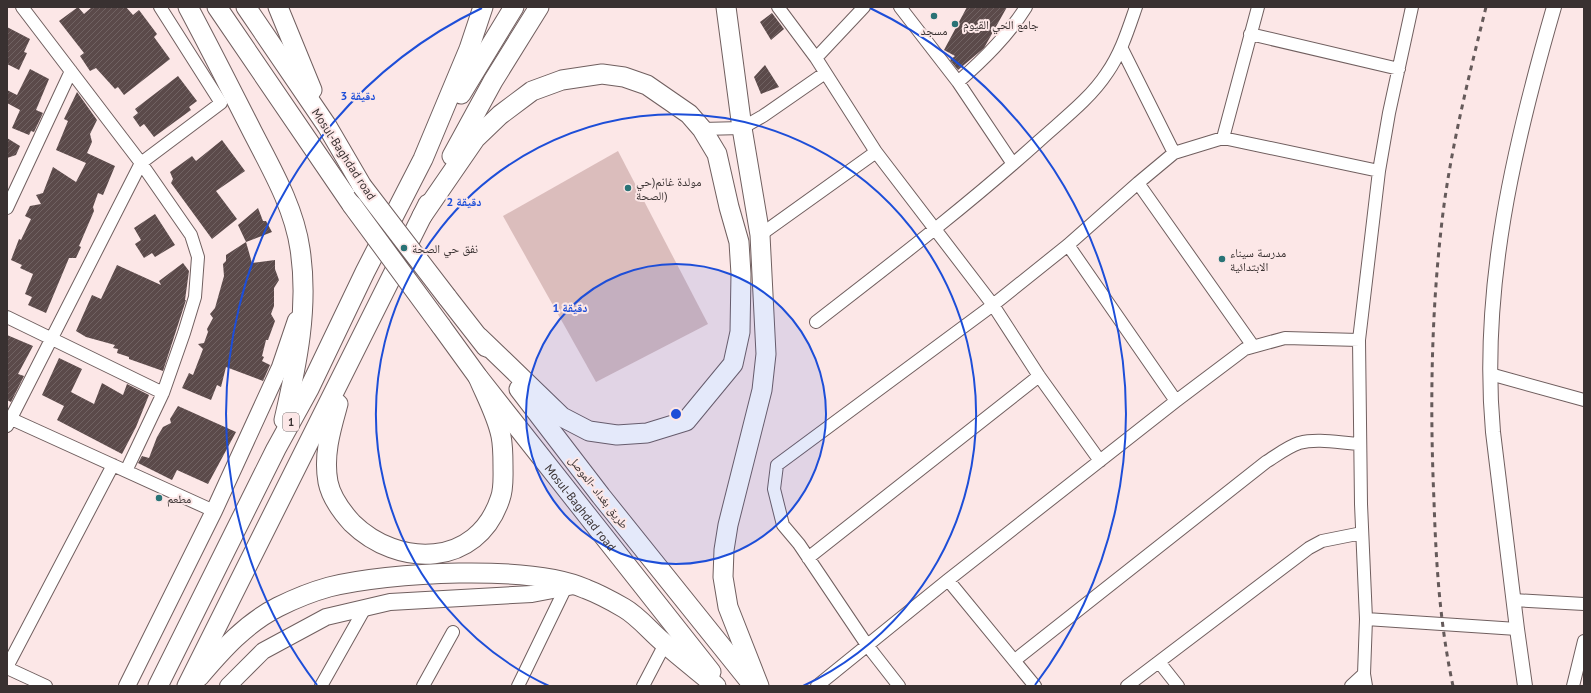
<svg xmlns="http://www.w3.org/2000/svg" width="1591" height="693" viewBox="0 0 1591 693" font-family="'PT Sans','Noto Naskh Arabic',sans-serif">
  <defs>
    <pattern id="building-hatch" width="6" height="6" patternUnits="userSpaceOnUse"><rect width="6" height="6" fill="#5b4a4a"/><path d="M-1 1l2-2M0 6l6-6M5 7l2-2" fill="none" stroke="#706262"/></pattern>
  </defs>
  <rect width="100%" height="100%" fill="#fce7e7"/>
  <path fill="#dbbdbc" d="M618,151l90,173 -112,58 -93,-166z"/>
  <path fill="url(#building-hatch)" d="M78,7l6,7 8,-7h34l7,8 6,-5 18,24 -3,3 16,22 -46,36 -6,-8 -3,2 -19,-21 -6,3 -10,-15 4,-3 -25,-32z
    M967,7h40l-23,41 -26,22 -8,-10 5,-4 -11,-6z
    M772,13l12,16 -13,11 -11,-18z
    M7,27l23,12 -6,13 3,1 -8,17 -12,-6z
    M765,65l14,22 -18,7 -7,-17z
    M30,69l19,10 -13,31 7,3 -9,19 -3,-1 -2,4 -17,-7 8,-18 -13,-7v-13l10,5z
    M178,76l19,25 -8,6 2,3 -37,27 -10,-13 -4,3 -7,-10 5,-4 -3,-4z
    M77,92l20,28 -7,14 2,8 -5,11 28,13 -12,29 -5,-2 -5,14 1,4 -15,35 2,1 -5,11h-7l-23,55 -18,-8 4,-8 -7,-3 8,-20 -13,-6 2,-3 -11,-5 8,-21 2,1 10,-21 -6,-3 5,-10 11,-2 -5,-9 7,-2 10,-26 23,15 10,-19 -30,-13 12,-29 -4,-2z
    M7,138l13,8 -4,9 -9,3z
    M222,140l23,31 -29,20 21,28 -25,20 -41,-56 2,-4 -3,-7 22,-16 4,5z
    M258,208l5,13h3l6,11 -26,10 -8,-17z
    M155,214l20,31 -20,12 -3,-4 -8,5 -9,-14 6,-4 -7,-12z
    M246,242l6,21 23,-3v9l4,11 -5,8v18l-3,8 4,7 -7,19h-2l-4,16 2,1 -2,4 8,4 -7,16 -37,-14 -5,20 -4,-2 -6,15 -29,-12 7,-15 4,2 10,-26 -5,-5 6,-1 4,-11 -1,-3 6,-11 -3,-4 5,-6 9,-32 -1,-12 3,-3v-6z
    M183,263l6,8 -4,29h1l-23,71 -34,-12v-2l-12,-4 1,-4 -5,-1 2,-3 -29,-8 -10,-6 16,-36 9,4 16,-34 44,20 -2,-4z
    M7,335l26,11 -15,28 6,2 -13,26 -4,-2z
    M59,358l23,11 -11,23 23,12 8,-21 21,12 4,-11 22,11 -13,32 -14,27 -65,-34 7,-14 -22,-11z
    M178,406l58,26 -28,52 -31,-14 -5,10 -34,-17 4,-7 7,2 8,-21 6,-10 8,-4 -1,-4z"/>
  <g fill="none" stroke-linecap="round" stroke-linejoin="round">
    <g stroke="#705f5f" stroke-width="14">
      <path id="minor" d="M22,7l119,156 50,72 7,22 -3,40 -11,36 -21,60 -37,78
        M778,7l38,51 60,94 117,153 46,71 61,85
        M900,7l58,75 55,82
        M1250,34l149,35
        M1122,49l52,104
        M816,58l48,-51
        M958,82c25,-22 50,-46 68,-75
        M702,129l40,-1 21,-12 62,-43
        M1223,138l35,-131
        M1138,183l115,163
        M7,208l64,-137
        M760,235l116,-83
        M1068,245l108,156
        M7,317l156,76
        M816,322c76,-59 152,-117 223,-181 23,-21 51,-42 68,-68 14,-20 21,-43 29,-66
        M1490,374l94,26
        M7,417l207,94
        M7,426l134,-263 80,-60 -61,-96
        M808,558l231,-182
        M948,580l87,106
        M1513,600l71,4
        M1366,619l151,10
        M1015,660l251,-198c10,-6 21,-15 33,-19 19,-5 41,0 61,1
        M1159,662l19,24
        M7,667l106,-202
        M7,668l39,18
        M321,686l44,-78
        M423,686l30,-54
        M518,686l48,-99
        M643,686l22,-42
        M817,686l131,-106 228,-179 69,-52 40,-11 74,2
        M899,686l-32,-41 -68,-101 -16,-19 -9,-36 3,-24 216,-160 75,-60 70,-62 36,-30 49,-15 156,33
        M1127,686l182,-138 13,-7 40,-8
        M1351,686l13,-12
        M1366,686l-2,-12 2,-55 -5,-115 -2,-164 20,-169 10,-58 23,-106
        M1573,686l11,-45"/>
    </g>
    <g stroke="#705f5f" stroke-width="16">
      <path id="tertiary" d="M1525,686l-8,-57 -24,-197c-13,-144 21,-287 61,-425"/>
    </g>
    <g stroke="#705f5f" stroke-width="18">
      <path id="secondary" d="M127,686l87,-175 66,-144 16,-47
        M228,686l35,-35 63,-34 64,-15 142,-8 42,-8"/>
    </g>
    <g stroke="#705f5f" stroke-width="21">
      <g id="trunk">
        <path d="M188,7c22,41 43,83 64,124 19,37 42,76 48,118 9,58 -3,115 -16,171"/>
        <path d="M217,7l135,198"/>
        <path d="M246,7l81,119 35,60"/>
        <path d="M278,7l34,83"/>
        <path d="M726,7l16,121 18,107 6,119 -4,36 -34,135 -4,25 -1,27 5,30 31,79"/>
        <path d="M461,94l53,-87"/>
        <path d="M452,156l41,-75 46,-74"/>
        <path d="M422,216l53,-77 25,-24 32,-24 30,-11 40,-6 22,3 23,8 42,29 13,15 15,25 12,53 10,35 2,32 -1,58 -7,32 -47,57 -39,12 -30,2 -28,-4 -27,-14 -83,-80"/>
        <path d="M447,297l39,50"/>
        <path id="s1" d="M441,326l37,51 233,295"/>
        <path d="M519,389l82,107 150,187"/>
        <path d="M338,404c-7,25 -15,51 -10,78 3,15 14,30 24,41 46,45 125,45 148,-24 4,-10 3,-22 3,-33 0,-10 0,-20 -2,-30 -4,-20 -15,-40 -23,-59"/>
        <path d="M199,677c23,-27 47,-54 79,-70 16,-8 33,-15 51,-20 59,-15 202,-23 257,2 13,5 26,12 38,19 14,8 26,23 39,34 17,15 35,29 53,44"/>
        <path d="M158,686l118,-237 33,-60 56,-117 58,-113 46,-110 14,-42"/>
        <path d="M187,686l241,-482"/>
      </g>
    </g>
    <use href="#minor" stroke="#fff" stroke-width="12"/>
    <use href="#tertiary" stroke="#fff" stroke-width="14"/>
    <use href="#secondary" stroke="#fff" stroke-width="16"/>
    <use href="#trunk" stroke="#fff" stroke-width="19"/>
    <path stroke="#655a5a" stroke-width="3" stroke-dasharray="5 5" stroke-linecap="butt" d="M1453,686c-13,-61 -17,-122 -19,-185 -4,-90 -3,-181 7,-271 8,-76 27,-150 45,-223"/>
    <g stroke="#705f5f" stroke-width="21" stroke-linecap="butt">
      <path id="trunk-bridge" d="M362,186l85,111
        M352,205l89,121"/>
    </g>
    <use href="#trunk-bridge" stroke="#fff" stroke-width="19"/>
  </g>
  <circle cx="676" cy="414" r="150" fill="#1d4ed8" fill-opacity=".12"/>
  <g fill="none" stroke="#1d4ed8" stroke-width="2">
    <circle cx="676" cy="414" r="150"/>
    <path d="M549 686A300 300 0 1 1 803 686"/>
    <path d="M317 685A450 450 0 0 1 482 8M870 8A450 450 0 0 1 1035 685"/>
  </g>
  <g fill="#297376" stroke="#fce7e7" stroke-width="1.5">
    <circle cx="934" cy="16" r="4"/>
    <circle cx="955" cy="24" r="4"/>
    <circle cx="628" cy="188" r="4"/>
    <circle cx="404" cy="248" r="4"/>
    <circle cx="1222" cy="259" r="4"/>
    <circle cx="159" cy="498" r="4"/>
  </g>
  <g text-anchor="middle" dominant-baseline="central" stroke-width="4" stroke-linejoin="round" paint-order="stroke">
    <rect fill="#fce7e7" stroke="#746868" stroke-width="1" x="283" y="413" width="16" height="18" rx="3"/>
    <g font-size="11" font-weight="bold" fill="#393131">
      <text x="291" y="422">1</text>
    </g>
    <g font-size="12" fill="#393131" stroke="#fce7e7" text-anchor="start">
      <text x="963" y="24">جامع الحي القيوم</text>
      <text x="934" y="30" text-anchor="middle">مسجد</text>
      <text x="636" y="181">مولدة غانم(حي<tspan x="636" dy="14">الصحة)</tspan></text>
      <text x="412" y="248">نفق حي الصحة</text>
      <text x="1230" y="252">مدرسة سيناء<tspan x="1230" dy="14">الابتدائية</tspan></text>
      <text x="167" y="498">مطعم</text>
    </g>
    <g font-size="12" fill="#393131" stroke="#fce7e7">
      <text transform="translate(344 154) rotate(57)">Mosul-Baghdad road</text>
      <text transform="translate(599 492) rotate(52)">طريق بغداد -الموصل</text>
      <text stroke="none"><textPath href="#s1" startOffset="229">Mosul-Baghdad road</textPath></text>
    </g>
  </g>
  <circle cx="676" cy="414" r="6" fill="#1d4ed8" stroke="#fce7e7" stroke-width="2"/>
  <g font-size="12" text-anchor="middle" font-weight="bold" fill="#1d4ed8" stroke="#fce7e7" stroke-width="4" stroke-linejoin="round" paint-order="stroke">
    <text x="358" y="100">3 دقيقة</text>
    <text x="464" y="206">2 دقيقة</text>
    <text x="570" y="312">1 دقيقة</text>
  </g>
  <rect width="1591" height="693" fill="none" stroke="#393131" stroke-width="16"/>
</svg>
